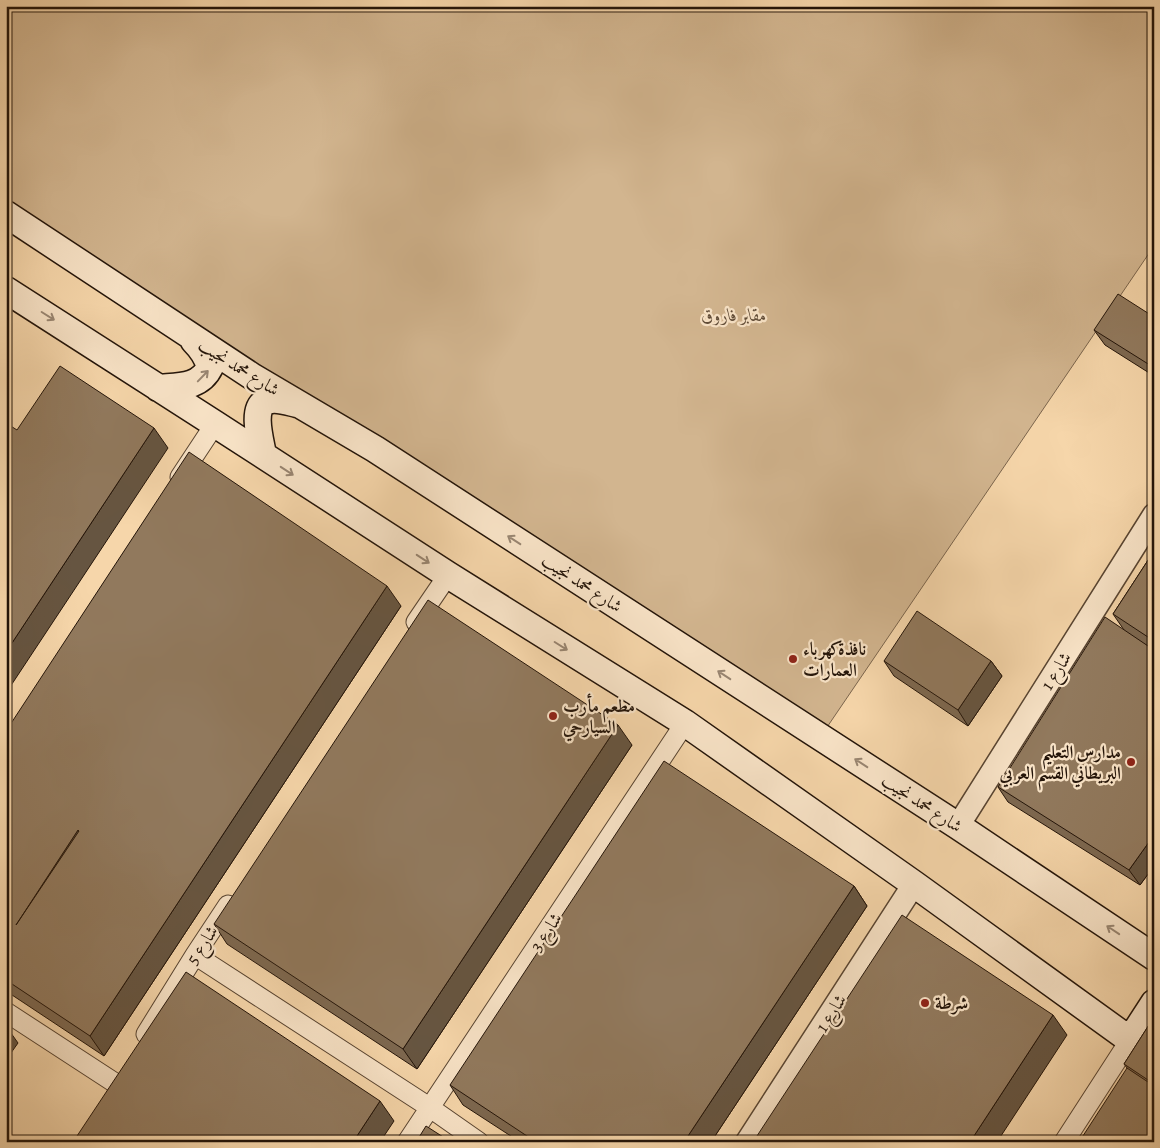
<svg xmlns="http://www.w3.org/2000/svg" width="1160" height="1148" viewBox="0 0 1160 1148" font-family="Alegreya,Amiri,serif">
  <rect width="100%" height="100%" fill="#f6d6aa"/>
  <filter id="stains"><feTurbulence type="fractalNoise" baseFrequency=".004" numOctaves="4"/><feColorMatrix values="0 0 0 0 .2 0 0 0 0 .09 0 0 0 0 .02 0 0 0 .5 -.17"/></filter>
  <radialGradient id="worn" r=".72"><stop offset=".6" stop-color="#630" stop-opacity="0"/><stop offset="1" stop-color="#630" stop-opacity=".3"/></radialGradient>
  <path fill="#d2b58f" stroke="#7a644c" d="M6,6h1148v240l-333,490 -815,-523z"/>
  <g fill="none" stroke-linecap="round" stroke-linejoin="round">
    <g stroke="#584431" stroke-width="21">
      <path id="minor" d="M180,477l35,-53
        M416,622l32,-47
        M195,955l234,152 50,35
        M6,1012l109,71
        M146,1034l49,-79 33,-50
        M407,1142l278,-419
        M1064,1142l66,-102"/>
    </g>
    <g stroke="#584431" stroke-width="25">
      <path id="tertiary" d="M958,826l196,-311
        M747,1142l167,-258"/>
    </g>
    <g stroke="#231409" stroke-width="29">
      <path id="secondary" d="M6,214l247,163 122,72 583,377 196,131
        M6,290l209,134 233,151 237,148 229,161 216,156 24,-37
        M158,388c20,-2 42,0 52,-21 -3,-11 -8,-18 -16,-26
        M263,455c-2,-13 -12,-46 2,-53 9,-5 23,0 32,2"/>
    </g>
    <use href="#minor" stroke="#f9e4c8" stroke-width="19"/>
    <use href="#tertiary" stroke="#f9e4c8" stroke-width="22"/>
    <use href="#secondary" stroke="#f9e4c8" stroke-width="26"/>
  </g>
  <path fill="#7d6850" stroke="#231409" d="M1154,317v59l-49,-31 -11,-15z
    M1154,551v315l-14,19 -132,-83 -10,-15 126,-157 -11,-16z
    M401,606l-297,450 -98,-65v-260z
    M884,661h107l11,15 -34,50 -74,-50z
    M632,745l-215,324 -190,-125 -13,-20z
    M854,886l13,20 -156,236h-191l-57,-37 -13,-20z
    M1154,1017v125l-27,-74 -3,-4z"/>
  <path fill="#665541" stroke="#231409" d="M154,428l14,20 -162,245v-41z
    M387,586l14,20 -297,450 -14,-20z
    M991,661l11,15 -34,50 -10,-16z
    M618,725l14,20 -215,324 -14,-20z
    M78,830l14,20 -62,95 -14,-20z
    M1154,835v31l-14,19 -11,-15z
    M854,886l13,20 -156,236h-27z
    M1053,1015l14,20 -70,107h-27z
    M6,1026l12,17 -12,17z
    M380,1101l14,20 -14,21h-27z"/>
  <path fill="#91795d" stroke="#231409" fill-rule="evenodd" d="M1118,294l36,23v48l-1,2 -59,-37z
    M60,366l94,62 -148,224v-229l11,7z
    M189,452l198,134 -297,450 -84,-56v-249zM78,830l1,1 -63,94z
    M1154,551v90l-41,-27z
    M428,600l190,125 -215,324 -189,-125z
    M917,611l74,50 -33,49 -74,-49z
    M1105,617l49,33v185l-25,35 -131,-83z
    M664,761l190,125 -170,256h-148l-86,-57z
    M902,915l151,100 -83,127h-217z
    M186,972l194,129 -27,41h-280z
    M1154,1017v67l-30,-20z
    M1127,1068l27,18v56h-75z
    M426,1126l25,16h-35z"/>
  <defs><path id="oneway-shaft" d="M-6 0H5M1.5-3L5.5 0L1.5 3" fill="none" stroke-width="1.6" stroke-linecap="round" stroke-linejoin="round" transform="scale(1.25)"/></defs>
  <g stroke="#998672">
    <use href="#oneway-shaft" transform="translate(48 316) rotate(32)"/>
    <use href="#oneway-shaft" transform="translate(203 376) rotate(-46)"/>
    <use href="#oneway-shaft" transform="translate(287 471) rotate(33)"/>
    <use href="#oneway-shaft" transform="translate(514 540) rotate(-147)"/>
    <use href="#oneway-shaft" transform="translate(423 559) rotate(33)"/>
    <use href="#oneway-shaft" transform="translate(561 646) rotate(32)"/>
    <use href="#oneway-shaft" transform="translate(724 675) rotate(-147)"/>
    <use href="#oneway-shaft" transform="translate(861 763) rotate(-147)"/>
    <use href="#oneway-shaft" transform="translate(1113 930) rotate(-146)"/>
  </g>
  <g fill="#8f2418" stroke="#f9e4c8" stroke-width="2">
    <circle cx="793" cy="659" r="5"/>
    <circle cx="553" cy="716" r="5"/>
    <circle cx="1131" cy="762" r="5"/>
    <circle cx="925" cy="1003" r="5"/>
  </g>
  <g text-anchor="middle" dominant-baseline="central" stroke-width="4.5" stroke-linejoin="round" paint-order="stroke">
    <g font-size="18" font-style="italic" fill="#604c38" stroke="#f9e4c8">
      <text x="734" y="315">مقابر فاروق</text>
    </g>
    <g font-size="18" fill="#231409" stroke="#f9e4c8">
      <text transform="translate(239 367) rotate(32)">شارع محمد نجيب</text>
      <text transform="translate(582 583) rotate(33)">شارع محمد نجيب</text>
      <text transform="translate(1056 671) rotate(-58)">شارع 1</text>
      <text transform="translate(922 803) rotate(33)">شارع محمد نجيب</text>
      <text transform="translate(546 932) rotate(-56)">شارع 3</text>
      <text transform="translate(202 945) rotate(-57)">شارع 5</text>
      <text transform="translate(831 1013) rotate(-57)">شارع 1</text>
    </g>
    <g font-size="18" font-weight="bold" fill="#231409" stroke="#f9e4c8" text-anchor="start">
      <text x="803" y="649">نافذةكهرباء<tspan x="803" dy="21">العمارات</tspan></text>
      <text x="563" y="706">مطعم مأرب<tspan x="563" dy="21">السيارحي</tspan></text>
      <text x="1121" y="752" text-anchor="end">مدارس التعليم<tspan x="1121" dy="21">البريطاني القسم العربي</tspan></text>
      <text x="935" y="1003">شرطة</text>
    </g>
  </g>
  <rect width="1160" height="1148" fill="none" stroke="#f6d6aa" stroke-width="25"/>
  <rect x="8" y="8" width="1145" height="1133" fill="none" stroke="#231409" stroke-width="2.5"/>
  <rect x="12" y="12" width="1135" height="1123" fill="none" stroke="#231409"/>
  <rect width="100%" height="100%" filter="url(#stains)"/>
  <rect width="100%" height="100%" fill="url(#worn)"/>
</svg>
